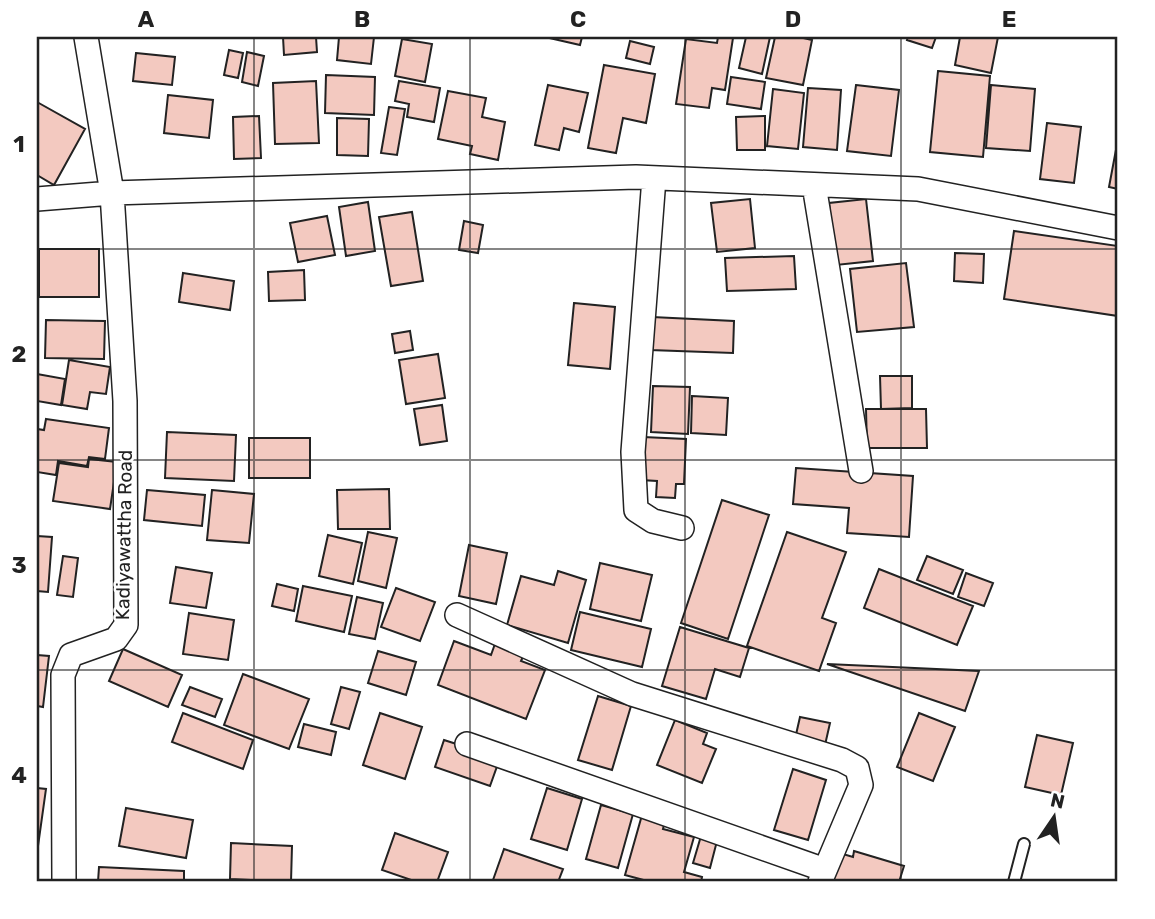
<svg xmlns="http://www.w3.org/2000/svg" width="1155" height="919" viewBox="0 0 1155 919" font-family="Rubik,sans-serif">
  <rect width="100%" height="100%" fill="#fff"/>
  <path fill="#f3c9c0" stroke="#222" stroke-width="2" d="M283,37h33l1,15 -33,3z
    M339,37h35l-3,27 -34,-4z
    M545,37h37l-2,8z
    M718,37l15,1 -8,52 -13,-2 -3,20 -33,-4 10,-65 31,4z
    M746,37h24l-8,37 -23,-6z
    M775,37h24l13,3 -9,45 -37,-7z
    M908,37h28l-4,11 -25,-8z
    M960,37h38l-7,36 -36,-8z
    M402,39l30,5 -7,38 -30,-6z
    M630,41l24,6 -4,17 -24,-6z
    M229,50l14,3 -5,25 -14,-3z
    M247,52l17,4 -6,30 -16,-4z
    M136,53l39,4 -3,28 -39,-4z
    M604,65l51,9 -9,49 -23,-5 -7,35 -28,-5z
    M938,71l52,5 -7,81 -53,-5z
    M326,75l49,2 -1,38 -49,-2z
    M731,77l34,5 -4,27 -34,-5z
    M316,81l3,62 -44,1 -2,-61z
    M399,81l41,7 -6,34 -27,-5 2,-13 -14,-3z
    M548,85l40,8 -9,39 -15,-4 -5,22 -24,-5z
    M856,85l43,5 -8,66 -44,-5z
    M991,85l44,4 -5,62 -44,-3z
    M808,88l33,2 -4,60 -34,-3z
    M773,89l31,4 -6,56 -31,-3z
    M448,91l38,7 -4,19 23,5 -7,38 -28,-6 2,-8 -34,-7z
    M168,95l45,5 -4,38 -45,-5z
    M37,102l48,27 -31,56 -17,-10z
    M389,107l16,2 -8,46 -16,-2z
    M259,116l2,42 -27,1 -1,-42z
    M765,116v34h-28l-1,-33z
    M337,118l32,1 -1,37 -31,-1z
    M1047,123l34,4 -7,56 -34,-4z
    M1118,139v50l-9,-2z
    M750,199l5,49 -38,4 -6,-49z
    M866,199l7,62 -37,4 -7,-62z
    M368,202l7,49 -29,5 -7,-49z
    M412,212l11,69 -32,5 -12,-69z
    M327,216l8,39 -37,7 -8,-39z
    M464,221l19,4 -5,28 -19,-3z
    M1014,231l104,15v70l-114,-17z
    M39,249h60v48h-60z
    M955,253l29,1 -1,29 -29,-2z
    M794,256l2,33 -69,2 -2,-33z
    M906,263l8,64 -57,5 -7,-63z
    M304,270l1,30 -36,1 -1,-29z
    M183,273l51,8 -4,29 -51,-8z
    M574,303l41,4 -5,62 -42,-4z
    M652,317l82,4 -1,32 -83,-3z
    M46,320l59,1 -1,38 -59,-1z
    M410,331l3,19 -18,3 -3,-19z
    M438,354l7,44 -39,6 -7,-44z
    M69,360l41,7 -4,27 -16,-2 -3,17 -25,-4z
    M37,374l28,5 -4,26 -24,-4z
    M880,376h32v32l-31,1z
    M653,386l37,1 -2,47 -37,-2z
    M692,396l36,2 -2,37 -35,-2z
    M442,405l5,36 -27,4 -6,-36z
    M866,409h60l1,39h-60z
    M46,419l63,9 -4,31 -16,-2 -2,9 -29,-5 -2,14 -19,-3v-43l7,1z
    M167,432l69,3 -2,46 -69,-3z
    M643,437l43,2 -2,45h-8l-1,14 -19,-1 1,-16 -16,-1z
    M249,438h61v40h-61z
    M89,459l28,3 -7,47 -57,-8 6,-38 29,4z
    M796,468l117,8 -4,61 -62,-4 2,-25 -56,-4z
    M389,489l1,40h-52l-1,-39z
    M147,490l58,5 -3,31 -58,-6z
    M212,490l42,4 -5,49 -42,-3z
    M722,500l47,15 -41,124 -47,-16z
    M368,532l29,6 -11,50 -28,-7z
    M787,532l59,20 -24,66 14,5 -17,48 -72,-25z
    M328,535l34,8 -9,41 -34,-8z
    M37,536l15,1 -4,55 -11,-1z
    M469,545l38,8 -11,51 -37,-8z
    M63,556l15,2 -5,39 -16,-2z
    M927,556l36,14 -10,24 -36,-14z
    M600,563l52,12 -11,46 -51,-12z
    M176,567l36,6 -6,35 -36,-5z
    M879,569l94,37 -16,39 -93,-37z
    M558,571l28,9 -18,63 -61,-18 14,-49 33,9z
    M966,573l27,10 -9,23 -26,-9z
    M277,584l21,5 -4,22 -22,-5z
    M303,586l49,10 -8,36 -48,-11z
    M396,588l39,14 -15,39 -39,-14z
    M357,597l26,6 -8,36 -26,-5z
    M580,612l71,17 -9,38 -71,-17z
    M189,613l45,7 -6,40 -45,-6z
    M680,627l69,21 -9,29 -25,-8 -9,30 -44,-13z
    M454,641l37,14 5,-14 29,11 -4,9 24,9 -19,49 -88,-34z
    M123,649l59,26 -14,32 -59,-26z
    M378,651l38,11 -10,33 -38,-12z
    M37,655l12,1 -6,51 -6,-1z
    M827,664l152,7 -14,40z
    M243,674l66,25 -20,50 -65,-24z
    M190,687l32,12 -7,18 -33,-12z
    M341,687l19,5 -11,37 -18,-5z
    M598,696l33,10 -19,64 -34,-10z
    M183,713l70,27 -10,29 -71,-27z
    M380,713l42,14 -17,52 -42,-14z
    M919,713l36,14 -22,54 -36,-14z
    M800,717l30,6 -5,22 -30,-6z
    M675,720l32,13 -4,11 13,5 -14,34 -45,-18z
    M304,724l32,8 -5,23 -33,-8z
    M1037,735l36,8 -12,52 -36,-8z
    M444,740l56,18 -10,28 -55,-19z
    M793,769l33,11 -18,60 -34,-10z
    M37,788l9,1 -8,57h-1z
    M547,788l35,11 -15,51 -36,-11z
    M601,805l32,9 -15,54 -32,-9z
    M126,808l67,12 -7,38 -67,-12z
    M642,815l23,6 -2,8 31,8 -10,35 18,5 -1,5h-50l-26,-7z
    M395,833l53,19 -11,30h-20l-35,-12z
    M701,836l16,5 -7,27 -17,-5z
    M231,843l61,3 -1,36 -61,-3z
    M504,849l59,20 -5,13h-58l-7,-2z
    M854,851l50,15 -5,16h-59l-11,-4 7,-26 17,5z
    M99,867l85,4v11h-86z"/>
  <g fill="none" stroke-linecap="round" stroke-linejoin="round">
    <g stroke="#222" stroke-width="14">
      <path id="lane" d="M1014,882l10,-38"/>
    </g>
    <g stroke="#222" stroke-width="26">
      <path id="street" d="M654,178l-21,274 3,58 17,11 29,7
        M814,185l47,286
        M37,199l75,-6 524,-16 282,12 200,39
        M457,615l175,79 210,66 15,8 4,17 -41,97
        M467,744l358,126
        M64,882l-1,-207 8,-20 45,-16 10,-14 -1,-224 -13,-208 -26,-156"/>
    </g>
    <use href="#lane" stroke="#fff" stroke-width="10"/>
    <use href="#street" stroke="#fff" stroke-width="23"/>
  </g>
  <path fill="none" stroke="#222" stroke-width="2" stroke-opacity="0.55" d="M254,37v845M470,37v845M685,37v845M901,37v845M37,249h1081M37,460h1081M37,670h1081"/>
  <g text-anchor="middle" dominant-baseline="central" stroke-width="5" stroke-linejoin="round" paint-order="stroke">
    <g font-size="19" fill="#222" stroke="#fff">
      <text transform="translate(124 535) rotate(-89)">Kadiyawattha Road</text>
    </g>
  </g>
  <rect width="1155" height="919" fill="none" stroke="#ffffff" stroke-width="77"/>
  <g transform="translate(1054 817) rotate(13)" stroke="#ffffff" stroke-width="5" paint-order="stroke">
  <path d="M0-5L12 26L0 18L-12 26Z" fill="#222222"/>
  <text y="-10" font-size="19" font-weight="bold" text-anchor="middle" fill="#222222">N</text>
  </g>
  <rect x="38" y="38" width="1078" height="842" fill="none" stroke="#222" stroke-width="2.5"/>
  <g font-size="23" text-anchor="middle" font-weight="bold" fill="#222">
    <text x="146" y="27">A</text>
    <text x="362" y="27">B</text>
    <text x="578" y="27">C</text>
    <text x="793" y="27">D</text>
    <text x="1009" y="27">E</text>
    <text x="19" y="152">1</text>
    <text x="19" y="362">2</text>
    <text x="19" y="573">3</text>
    <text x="19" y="783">4</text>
  </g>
</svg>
